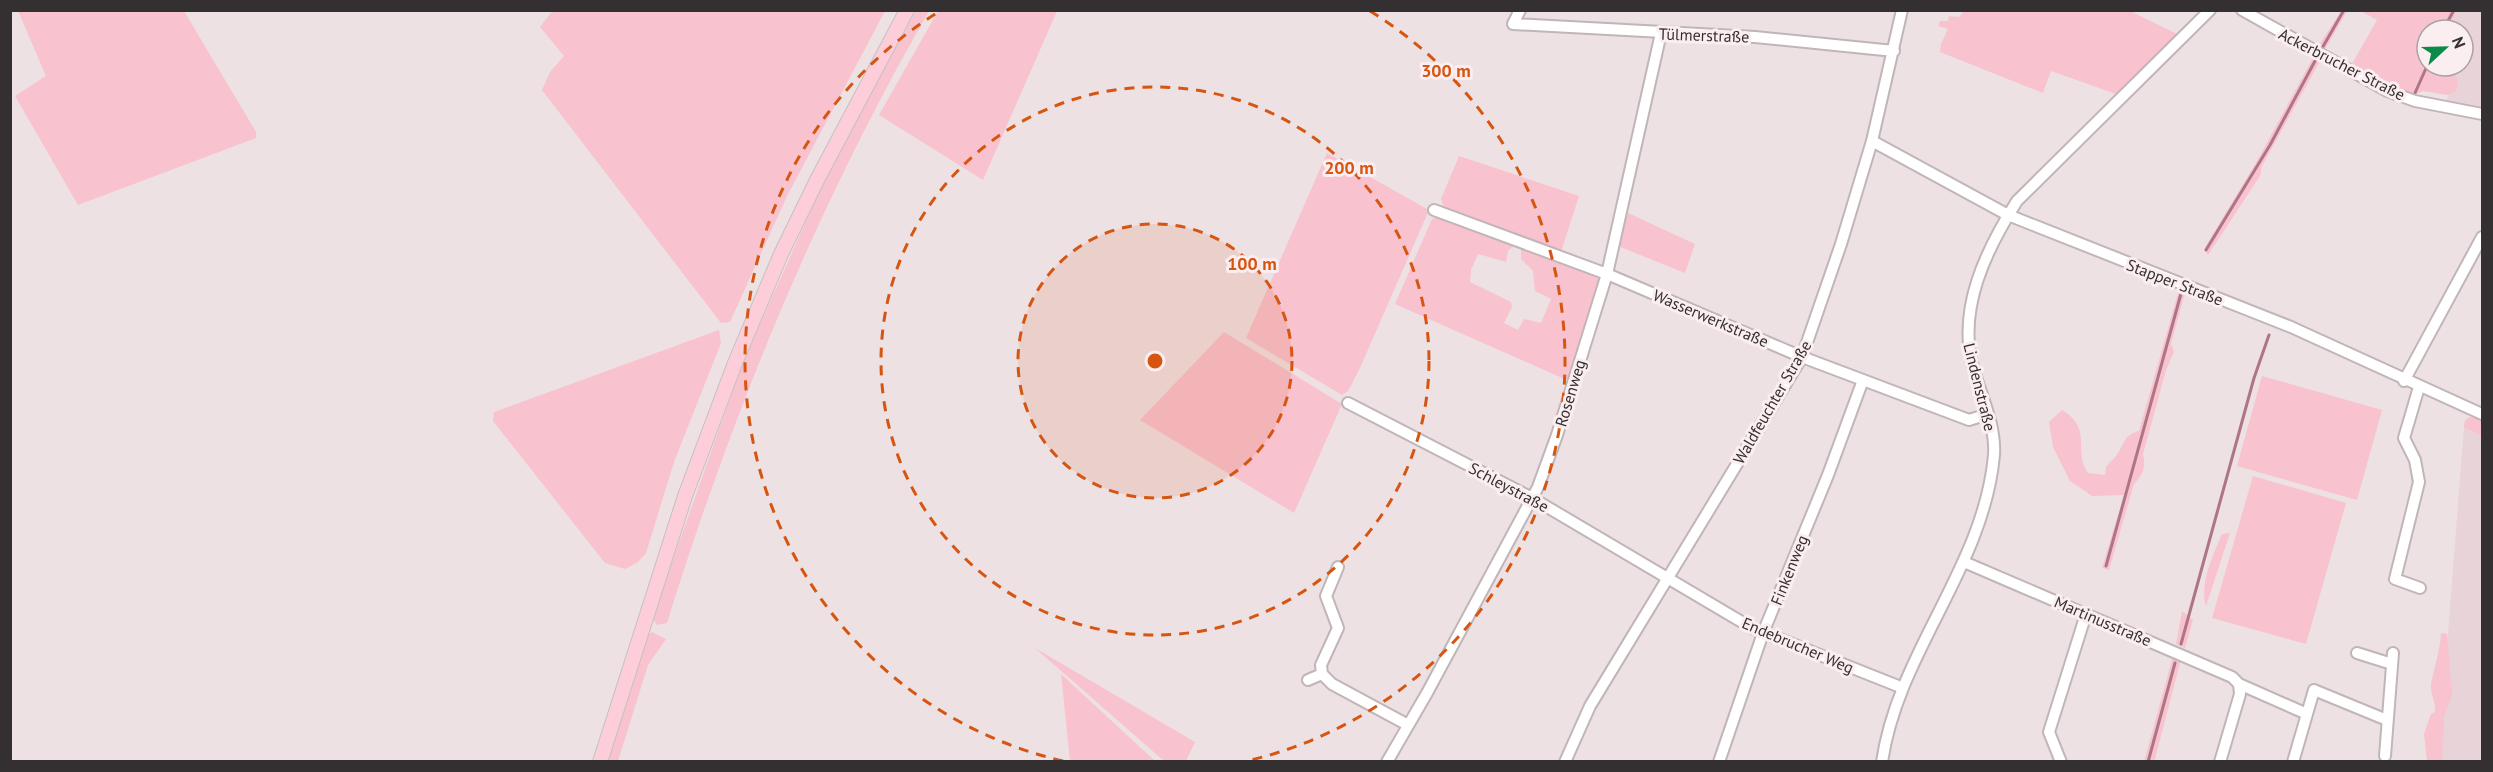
<svg xmlns="http://www.w3.org/2000/svg" width="2493" height="772" viewBox="0 0 2493 772" font-family="'PT Sans',sans-serif">
  <rect width="100%" height="100%" fill="#ede1e4"/>
  <path fill="#e8d3d8" d="M2457,11h25v98l-36,-7 3,-8 7,-2 -2,-20 -17,-6h26v-36h-16z
    M2470,417l12,3v341l-44,1 26,-335 1,-7z"/>
  <path fill="#f8c2cf" d="M553,10l332,1 -98,185 -57,126 -9,1 -179,-233 8,-18 14,-16 -24,-29z
    M2128,10l49,24 -61,60 -65,-23 -8,22 -103,-41 1,-8 7,-15 -10,-3 2,-5h8l1,-5 10,1 5,-6z
    M18,11h166l72,121v6l-178,67 -63,-109 31,-20z
    M916,11h13c-111,193 -196,399 -262,612l-10,2 -3,-4v-8l89,-251 86,-192z
    M938,11h119l-74,169 -104,-65z
    M2341,11h6l-23,40 -6,-4z
    M2361,11h96l-10,19h-20v36l27,5 4,11 -2,10 -9,3 -24,-4 -10,4 -11,-1 -50,-30 25,-44z
    M2314,56l7,3 -59,107 -2,10 -52,79 -4,-6 53,-88z
    M1327,153l102,57 -69,158 -12,23 -6,4 -96,-57z
    M1459,156l120,40 -18,56 -116,-42 -4,-11z
    M1628,213l67,31 -10,29 -67,-27z
    M1437,217l77,29 -6,5 -2,11 -28,-8 -7,16 -1,12 41,20 1,5 -8,16 14,7 6,-11 17,4 10,-24 -16,-8 -2,-20 -12,-12v-11l74,24 4,5 -30,104 -174,-77 37,-85z
    M2180,286l6,3 -15,55 3,8 -8,18 -23,84c3,13 0,21 -9,30l-25,86 -7,-2 22,-73 -32,1 -22,-15 -17,-34 -4,-25 13,-12c32,19 10,40 26,63l17,2 1,-8c3,-4 7,-7 10,-11 8,-11 7,-21 23,-25z
    M719,330l2,13 -47,119 -28,91 -8,9 -13,7 -20,-6 -112,-142 1,-9z
    M1224,332l118,72 -48,109 -154,-93z
    M2262,376l120,34 -25,90 -120,-34z
    M2470,417l12,3v16l-18,-9 1,-7z
    M2253,476l93,27 -40,141 -94,-26z
    M2230,533l-24,73c-7,-22 7,-51 16,-72z
    M2182,611l11,9 -8,28 -9,-4z
    M652,632l14,7 -18,26 -30,96 -12,1 38,-124z
    M2441,633l6,1 5,61 -8,21 -2,45h-15l-3,-27 7,-20 4,-2c1,-10 -5,-20 -4,-28 3,-17 9,-32 10,-51z
    M1035,648l160,94 -9,19h-22z
    M2173,656l8,3 -26,100 -1,2 -10,1z
    M1061,674l94,87h-85z"/>
  <g fill="none" stroke-linecap="round" stroke-linejoin="round">
    <path stroke="#ae7685" stroke-width="3" d="M2443,30l11,-20
      M2321,50l23,-40
      M2415,93l12,-27
      M2206,250l64,-105 45,-84
      M2106,566l76,-276
      M2181,644l73,-266 15,-43
      M2148,762l27,-99"/>
    <g stroke="#c0b5b7" stroke-width="14">
      <path id="minor" d="M1520,10l-7,14 242,13 139,14
        M2242,10l145,81 28,10 67,13
        M1872,141l136,74 283,112 191,87
        M1434,210l173,64 195,83 167,63 19,-6
        M2404,381l78,-144
        M2419,387l-15,51 11,22 4,22 -24,97 25,9
        M1348,403l184,95 220,130 151,60
        M1964,562l268,115 7,7 68,30
        M1338,567l-12,29 12,32 -17,37 1,9 10,10 76,41
        M2357,653l35,11
        M1308,680l14,-6
        M2385,756l8,-103
        M1387,762l40,-69 111,-206 19,-52 50,-161 54,-241
        M1565,762l25,-56 212,-349 39,-113 31,-103 30,-131
        M1719,762l44,-129 65,-158 35,-95
        M1882,762c16,-110 102,-195 112,-307 2,-30 -13,-59 -21,-88 -16,-58 13,-117 44,-166l193,-191
        M2061,762l-12,-30 37,-118
        M2220,762l20,-68 -1,-10
        M2293,762l21,-72 73,30"/>
    </g>
    <g stroke="#c2c1c1" stroke-width="16">
      <path id="major" d="M600,762l85,-266 50,-133 46,-109 36,-74 90,-170"/>
    </g>
    <use href="#minor" stroke="#fff" stroke-width="10"/>
    <use href="#major" stroke="#fecdda" stroke-width="14"/>
  </g>
  <circle cx="1155" cy="361" r="137" fill="#d65510" fill-opacity=".12"/>
  <g fill="none" stroke="#d65510" stroke-width="3" stroke-dasharray="10 8">
    <circle cx="1155" cy="361" r="137"/>
    <circle cx="1155" cy="361" r="274"/>
    <path d="M1063 761A411 411 0 0 1 940 11M1370 11A411 411 0 0 1 1247 761"/>
  </g>
  <g text-anchor="middle" dominant-baseline="central" stroke-width="6" stroke-linejoin="round" paint-order="stroke">
    <g font-size="16" fill="#343031" stroke="#fbeef1">
      <text transform="translate(1704 35) rotate(2)">Tülmerstraße</text>
      <text transform="translate(2342 64) rotate(27)">Ackerbrucher Straße</text>
      <text transform="translate(2175 282) rotate(21)">Stapper Straße</text>
      <text transform="translate(1711 318) rotate(23)">Wasserwerkstraße</text>
      <text transform="translate(1980 387) rotate(76)">Lindenstraße</text>
      <text transform="translate(1570 393) rotate(-73)">Rosenweg</text>
      <text transform="translate(1772 402) rotate(-60)">Waldfeuchter Straße</text>
      <text transform="translate(1509 487) rotate(28)">Schleystraße</text>
      <text transform="translate(1789 570) rotate(-68)">Finkenweg</text>
      <text transform="translate(2103 621) rotate(23)">Martinusstraße</text>
      <text transform="translate(1798 645) rotate(23)">Endebrucher Weg</text>
    </g>
  </g>
  <circle cx="1155" cy="361" r="9" fill="#d65510" stroke="#fbeef1" stroke-width="3"/>
  <g font-size="18" text-anchor="middle" font-weight="bold" fill="#d65510" stroke="#fbeef1" stroke-width="6" stroke-linejoin="round" paint-order="stroke">
    <text x="1446" y="77">300 m</text>
    <text x="1349" y="174">200 m</text>
    <text x="1252" y="270">100 m</text>
  </g>
  <rect width="2493" height="772" fill="none" stroke="#343031" stroke-width="24"/>
  <g transform="translate(2445 48) rotate(68)"><circle r="28" fill="#fbeef1" stroke="#aba2a4" stroke-width="1.5"/>
  <path d="M0-4.5L10 22L0 15L-10 22Z" fill="#0a8c48"/>
  <text y="-9" font-size="16" font-weight="bold" text-anchor="middle" fill="#343031">N</text>
  </g>
</svg>
